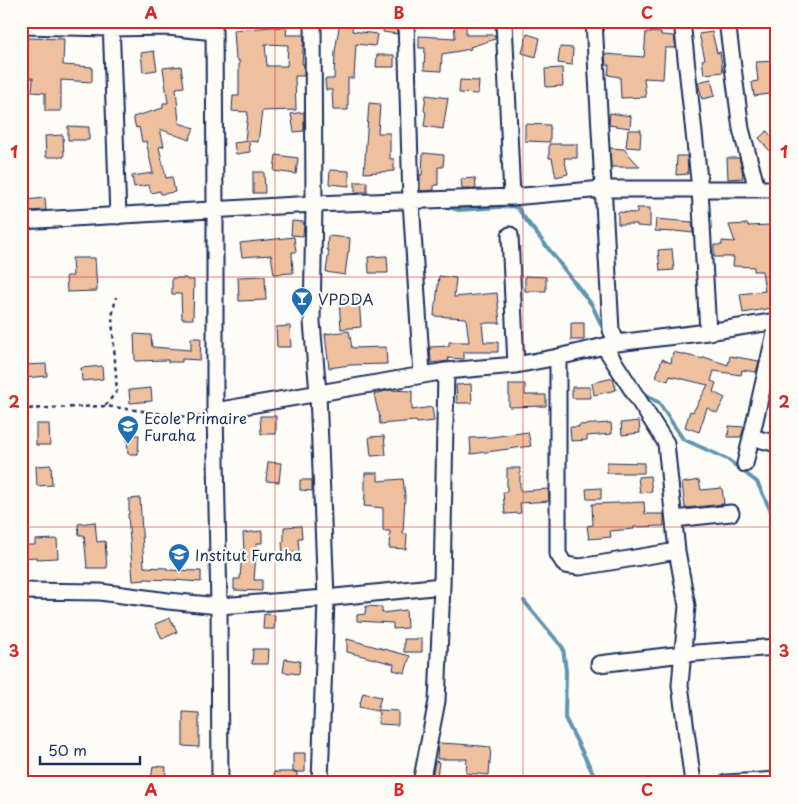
<svg xmlns="http://www.w3.org/2000/svg" width="798" height="804" viewBox="0 0 798 804" font-family="'Playpen Sans',sans-serif">
  <rect width="100%" height="100%" fill="#fdfcf7"/>
  <filter id="ink" filterUnits="userSpaceOnUse"><feTurbulence type="fractalNoise" baseFrequency=".02" numOctaves="2"/><feDisplacementMap in="SourceGraphic" scale="10" xChannelSelector="R" yChannelSelector="G"/><feConvolveMatrix kernelMatrix="1 2 1 2 8 2 1 2 1" color-interpolation-filters="sRGB"/></filter>
  <g filter="url(#ink)">
    <g fill="none" stroke-linecap="round" stroke-linejoin="round">
      <path stroke="#5e95b1" stroke-width="4" d="M444,206l15,4 53,-4 6,2 5,8 69,89 13,28
        M639,390l20,13 24,36 44,20 30,23 20,42
        M524,601l39,47 3,23 -1,47 33,65"/>
    </g>
    <path fill="#eec09e" stroke="#1b2f5e" fill-rule="evenodd" d="M340,21h13l-1,10 25,3 -2,12 -19,-2 -2,34h-6v32h-15l-1,-20h-6l-1,-11h9l1,-27z
      M385,21h12v13l-14,-2z
      M454,21h12v14h29v4l-25,8 1,2 -29,5 -1,17 -17,-1 1,-22h-6v-12l36,2z
      M272,27l15,1 -1,7h18l-2,29h2v12h-9l1,34 -34,1 -4,31 -9,-1 1,11 -14,2 -2,-11 14,-2h-3l3,-29 -16,-1 1,-15h6v-36h-3l-2,-30zM265,44l23,1 -1,21h-20z
      M646,32l15,1v2l13,1 2,12h-11l-2,31 -19,-1 2,19 -25,1 -1,-21 -12,-2 1,-10h-3l-1,-11 39,3z
      M712,32l5,21 3,-1 3,20 -19,2 -2,-14 3,-1 -6,-25z
      M527,34l13,4 -4,19 -14,-4z
      M27,38l37,1 -1,26 29,2v15l-31,-2v31h-16v-18l-13,-1 1,-14h-7z
      M560,47l13,1 -1,17 -14,-2z
      M154,51l3,19 -14,2 -2,-19z
      M377,55h17v12h-18z
      M777,61v32l-23,3 -2,-14 6,-1 -2,-19z
      M181,66l3,21 -8,1 3,35 15,5 -5,12 -29,-11 4,17 -5,1 7,31 6,-1 3,15 -14,2 -1,-3 -9,2 -2,-8 -15,2 -2,-11 21,-3 -7,-32 -4,1 -3,-15 -3,1 -3,-11 30,-9v-5h5l-5,-35z
      M562,68l1,18 -17,1 -1,-18z
      M711,79l4,17 -13,3 -4,-17z
      M460,80l19,1 -1,13 -19,-1z
      M426,95l22,3 -5,31 -19,-3 2,-14 -2,-1z
      M369,103l11,1 -2,29h12v26h4v12l-30,2z
      M304,112v19l-10,1 -3,-18z
      M610,113l21,3 -1,12 -21,-3z
      M525,124l25,1v17l-25,-1z
      M68,126l21,1v13h-21z
      M628,130h13l-1,18 -14,-1z
      M767,131l10,13v16l-18,-22z
      M63,135l1,22h-18l-1,-21z
      M549,144h28v14h-13l4,16 -12,3 -4,-19h-3z
      M610,148l14,1 16,18h-29z
      M423,153l21,2 -1,12h-5v18h-4v5l-14,1v-16h2z
      M276,155l22,3 -2,16 -22,-3z
      M677,156h10l1,18 -12,1z
      M727,158h12l3,11 1,9 -15,1z
      M330,170l19,1v15l-20,-2z
      M253,172h11l1,21h-12z
      M475,178l1,11h-14l-1,-10z
      M355,182h12v10h-12z
      M45,198l1,12 -19,1 -1,-11z
      M637,208h13v19l-13,-1v-2h-19v-12l19,1z
      M656,219l36,3 1,11 -19,-2v1l-19,-1z
      M292,221l12,1 -1,14 -12,-1z
      M748,224v2l22,-1v4l7,-1v79l-34,6 -3,-19 25,-3 -3,-20h-8v-4l-21,-1 1,-9h-20v-12h8v-4l13,1 -6,-17z
      M328,236l22,2 -1,14h-1l-3,23 -19,-3 3,-22h-2z
      M294,237l2,15h-4l1,21 -19,1 -3,-19 -29,2 -2,-14z
      M672,249l2,21 -14,1 -2,-21z
      M387,256l1,17h-19l-1,-16z
      M72,258h23l2,33 -30,1 -1,-16h7z
      M265,276l1,24 -27,1 -1,-24z
      M439,276l17,2 -2,19 43,-4 3,30h-18l2,19h14v10h-34v7l-16,-1 1,3 -18,2 -1,-16 19,-1v-4h20l-3,-24 -32,-2 1,-13h1z
      M525,276l21,1v14h-21z
      M172,278h14l1,2h7l-1,39h-11l-1,-25h-9z
      M359,298l2,29 -20,2 -2,-30z
      M571,323h13v17h-13z
      M290,326l1,21h-14l-1,-20z
      M349,331l3,17 34,-1 1,17 -37,1 -21,3 -4,-34z
      M134,334l17,1 1,12 39,3v-12h10l-1,22 -18,-1v3h-14v-2l-33,1z
      M673,352l30,7 1,-2 24,8 2,-9 29,5 -3,11 -14,-2 -1,5 -27,-4 -3,10 5,2 -3,9 12,6 -8,15 -10,-5 -8,24 -14,-5 5,-16 3,1 15,-27 -38,-9 -2,5 -12,-4 6,-18 9,4z
      M46,364l1,12 -22,2 -1,-13z
      M102,366l1,13 -21,2 -1,-13z
      M613,378l3,12 -22,5 -2,-12z
      M471,384l1,19h-15l-1,-18z
      M509,384h16v11h21v11l-37,1z
      M572,387h18l1,11h-19z
      M151,388l1,13 -22,2 -1,-13z
      M390,390l22,1v19l20,-3 2,14 -17,2 -1,-2 -36,3 -1,-12h-1l-4,-18z
      M260,416h16v18h-15z
      M639,421l1,12 -18,2 -1,-12z
      M611,423l1,11 -25,2v4l-16,1 -1,-14h9v-2z
      M36,424h13l1,21h-14z
      M729,426l15,1 -3,10h-13z
      M528,432l3,14 -60,8 -1,-16 21,-1z
      M127,435h12l-1,19h-10z
      M384,436l2,19 -15,1 -2,-19z
      M268,462l13,1 -2,19 -13,-1z
      M607,462l37,1v10h-37z
      M51,465l1,20 -15,1 -1,-20z
      M507,468h13v23l28,-2 1,12 -29,2 1,10 -16,1 -2,-22h4z
      M365,473h13v8l25,-2 2,17 -2,38h4l-1,15 -17,-1 1,-17h-7v-23l-19,-2 1,-12z
      M650,476l2,16 -12,1 -2,-16z
      M300,480h12v11l-12,-1z
      M699,480l2,10 21,-2 2,16 -39,4 -3,-25z
      M601,488v11h-14l-1,-10z
      M140,498l4,69 23,1v2l34,1v11l-28,-2 -28,-1v1l-12,1 -5,-67h1v-15z
      M644,502l1,12h19v12l-30,1v2l-24,2 1,6 -22,2 -2,-13 6,-1 -1,-21z
      M95,522l2,20 8,-1 2,27h-20l-3,-33h-5l-1,-11z
      M301,526l1,12h-4l1,14 -16,2 -1,-12 2,-1v-14z
      M262,531v12h-5l-3,37h8v11l-28,-1v-11h6l2,-29 2,1 -1,-18z
      M57,539l1,19 -22,1v-2l-15,1v-13h14v-5z
      M366,606l16,1v6l24,-3 1,18 -14,1v-6l-36,-2v-6l8,-1z
      M264,614l11,1 -1,14h-11z
      M170,618l7,14 -15,7 -7,-15z
      M347,639l63,17 -5,17 -12,-3 1,-6 -47,-12z
      M404,639h18v13h-18z
      M253,649h16l-1,15h-16z
      M285,659l15,2 -1,13 -16,-2z
      M363,693l18,4 -4,14 -18,-4z
      M379,710l19,1v14l-20,-1z
      M183,712l16,1v34l-16,-1z
      M438,743l20,1 33,3 -2,28 -23,-2 1,-14h-30z
      M293,753h12v19h-12z
      M435,761l4,1 -3,21h-5z
      M153,766l13,1 -1,16 -14,-1z
      M274,772h23v11h-23z"/>
    <g fill="none" stroke-linecap="round" stroke-linejoin="round">
      <g stroke="#1b2f5e" stroke-width="19">
        <path id="minor" d="M111,21l7,195
          M214,21l1,188v202l4,195 1,177
          M313,21l1,183 -2,118 6,71 8,205 -6,185
          M406,21l5,180 11,174
          M504,21l8,176
          M594,21l17,309 6,13
          M682,21l18,168 8,143
          M727,21l14,108 16,60
          M21,26l90,2 57,-1 46,5
          M21,221l293,-17 198,-7 91,-8h174
          M510,235l6,130
          M604,346l62,97 11,108
          M558,357v197l7,11 15,2 97,-16 10,55 -7,79 13,98
          M215,411l231,-40 70,-6 42,-8 59,-14 91,-11 69,-11
          M751,437l26,7
          M745,464l32,-140
          M674,519l57,-6
          M21,591l79,1 68,9 51,5 107,-8 116,-12
          M599,664l84,-10 94,-7
          M421,783l16,-82 5,-115 4,-215
          M726,783l51,-3"/>
      </g>
      <path stroke="#1b2f5e" stroke-width="2.5" stroke-dasharray="4 4" stroke-linecap="butt" d="M105,406l12,-15 -5,-74 4,-20
        M21,409l84,-3 90,12 6,-2"/>
      <use href="#minor" stroke="#fdfcf7" stroke-width="15"/>
    </g>
  </g>
  <path fill="none" stroke="#d62828" stroke-width="1" stroke-opacity="0.55" d="M275,21v762M523,21v762M21,277h756M21,527h756"/>
  <defs>
    <g id="bar-pin" transform="scale(1.125)"><path d="M0 17L-7.5 6A9.5 9.5 0 1 1 7.5 6Z" fill="#1f6fb2" stroke="#fdfcf7"/><path d="M-6-5H6L.8 .8V4.5H3.5V6h-7V4.5H-.8V.8Z" fill="#fff"/></g>
    <g id="school-pin" transform="scale(1.125)"><path d="M0 17L-7.5 6A9.5 9.5 0 1 1 7.5 6Z" fill="#1f6fb2" stroke="#fdfcf7"/><path d="M0-5L7-2L0 1L-7-2ZM-4 1L0 2.5L4 1V4Q0 6-4 4Z" fill="#fff"/></g>
  </defs>
  <g fill-rule="evenodd">
    <use href="#bar-pin" x="302" y="298"/>
    <use href="#school-pin" x="128" y="426"/>
    <use href="#school-pin" x="179" y="554"/>
  </g>
  <g text-anchor="middle" dominant-baseline="central" stroke-width="4.5" stroke-linejoin="round" paint-order="stroke">
    <g font-size="15" fill="#1b2f5e" stroke="#fdfcf7" text-anchor="start">
      <text x="318" y="298">VPDDA</text>
      <text x="144" y="417">Ecole Primaire<tspan x="144" dy="17">Furaha</tspan></text>
      <text x="195" y="554">Institut Furaha</text>
    </g>
  </g>
  <rect width="798" height="804" fill="none" stroke="#fdfcf7" stroke-width="55"/>
  <path d="M40 756v8h100v-8" fill="none" stroke="#1b2f5e" stroke-width="2.5"/>
  <text x="48" y="756" font-size="15" fill="#1b2f5e" stroke="#fdfcf7" stroke-width="4" paint-order="stroke">50 m</text>
  <rect x="28" y="28" width="742" height="748" fill="none" stroke="#d62828" stroke-width="2"/>
  <g font-size="16" text-anchor="middle" font-weight="bold" fill="#d62828">
    <text x="151" y="19">A</text>
    <text x="399" y="19">B</text>
    <text x="647" y="19">C</text>
    <text x="14" y="158">1</text>
    <text x="784" y="158">1</text>
    <text x="14" y="408">2</text>
    <text x="784" y="408">2</text>
    <text x="14" y="657">3</text>
    <text x="784" y="657">3</text>
    <text x="151" y="796">A</text>
    <text x="399" y="796">B</text>
    <text x="647" y="796">C</text>
  </g>
</svg>
